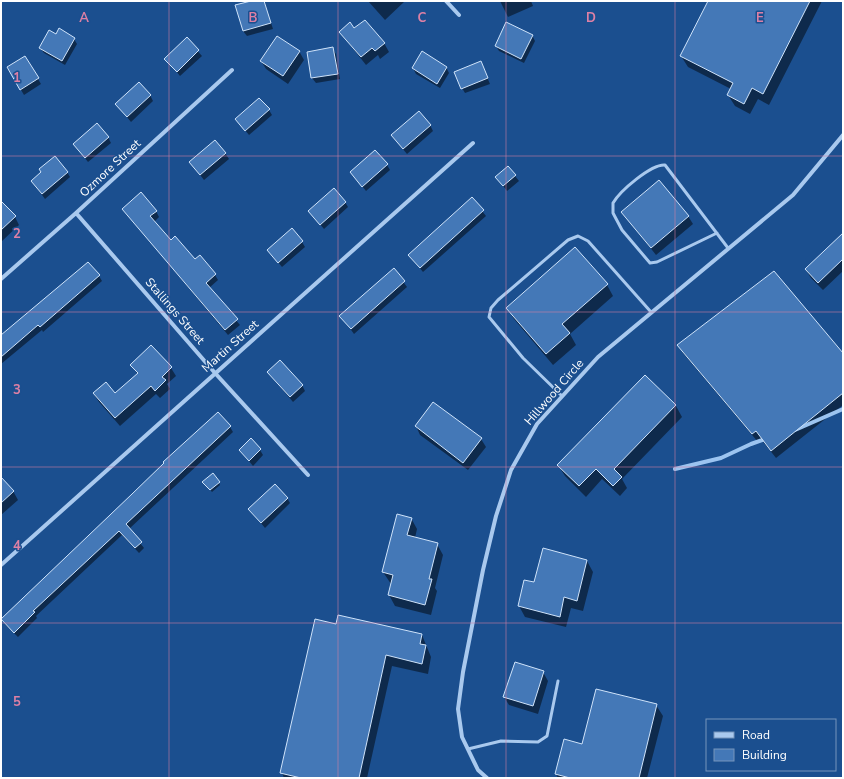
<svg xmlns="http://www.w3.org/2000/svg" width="844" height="779" viewBox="0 0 844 779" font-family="'Nunito Sans',sans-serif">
  <rect width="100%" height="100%" fill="#1b4f8f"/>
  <path fill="#0007" d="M255,1h9l9,28 -26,7 -4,-5z
    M368,1h35l1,1 -19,18z
    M500,1h31l2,5 -25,11z
    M710,1h112l-53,104 -11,-6 -8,15 -15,-8 -7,-11 3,-6 -43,-22 -7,-11z
    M354,30l30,13 5,9 -9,7 -2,-4 -12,10 -26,-33z
    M532,35l3,6 -11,22 -25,-12 -3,-5z
    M56,36l18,3 3,5 -12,21 -21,-12 -4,-5z
    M187,39l15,17 -22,20 -14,-17z
    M332,48l4,6 4,25 -24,4 -4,-5 -4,-25z
    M299,51l5,9 -16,24 -22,-15 -5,-8z
    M25,57l16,27 -17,11 -16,-27z
    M481,63l9,21 -25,9 -3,-5z
    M446,67l3,6 -9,15 -24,-14 -3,-6z
    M150,95l3,6 -22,21 -14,-17z
    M269,110l3,5 -23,20 -12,-15z
    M430,125l3,6 -26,23 -15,-18z
    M108,137l3,6 -23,19 -14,-18z
    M225,153l4,6 -25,21 -14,-18z
    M387,165l3,5 -24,21 -15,-19z
    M508,167l11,14 -12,10 -10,-13z
    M67,172l3,5 -25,22 -13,-18 10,-8z
    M472,198l14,18 -63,56 -14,-17z
    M1,202l14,15 4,8 -18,17z
    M345,202l3,5 -24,22 -15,-18z
    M123,209l33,2 3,6 -5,5 17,19 24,19 4,-4 16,19 3,5 -9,8 31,37 -12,10z
    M622,212l66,4 5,8 -37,31z
    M843,234v37l-20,19 -12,-12 -5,-8z
    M302,242l3,5 -23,20 -14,-17z
    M394,269l13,18 -53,47 -13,-18z
    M99,276l3,5 -59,51 -1,-2 -41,34v-27z
    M607,285l6,11 -43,38 6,11 -23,20 -39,-46 -7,-11z
    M678,345l165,9v51l-67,53 -15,-19 -3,3 -75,-89z
    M151,346l20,22 5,8 -9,8 3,5 -10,9 -4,-4 -36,32 -21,-24 -5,-8 21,1 23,-20 -6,-10z
    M268,372l34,13 3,6 -12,11z
    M645,376l31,30 6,11 -60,62 5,9 -7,8 -18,-17 -16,18 -21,-21 -7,-11z
    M416,426l65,13 5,8 -18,23 -48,-35z
    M230,427l3,5 -104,97 15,19 -5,5 -17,-18 -86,81 1,2 -19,19 -13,-13 -3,-5z
    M240,450h20l3,5 -10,11z
    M1,479l12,12 5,9 -17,15z
    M219,483l1,2 -8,7 -7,-8z
    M287,498l3,5 -25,25 -15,-18z
    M411,518l6,11 -2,9 22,6 6,11 -8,33 2,3 -6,24 -36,-9 -6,-11 2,-11 -8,-12z
    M587,561l6,11 -10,39 -12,-3 -5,19 -41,-10 -6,-11 16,-22z
    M337,625l85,10 9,22 -3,17 -36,-8 -25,112h-83l-2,-5z
    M543,672l5,9 -10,33 -29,-9 -5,-8z
    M656,705l7,11 -16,62h-89l-2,-4z"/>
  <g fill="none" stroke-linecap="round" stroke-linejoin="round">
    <path stroke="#9cc4f0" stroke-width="4" d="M795,430l48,-21
      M675,469l46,-11 30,-14 17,-6"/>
  </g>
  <path fill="#4478b7" stroke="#cfe3fa" d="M251,1h13l7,22 -28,8 -8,-26z
    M708,1h102l-47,93 -11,-6 -8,16 -17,-9 6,-12 -53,-27z
    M365,20l20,23 -10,8 -3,-3 -11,9 -22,-25 11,-10 4,6z
    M506,22l27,13 -12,24 -26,-13z
    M59,28l16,10 -13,23 -23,-13 10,-18 7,4z
    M277,36l23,15 -17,25 -23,-15z
    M187,37l12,13 -22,22 -13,-13z
    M333,47l5,27 -27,4 -4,-26z
    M422,51l25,16 -10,17 -25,-16z
    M25,56l14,22 -19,12 -13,-23z
    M481,61l7,17 -27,11 -7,-17z
    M139,82l12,13 -24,22 -12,-13z
    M259,98l11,11 -25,22 -10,-12z
    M419,111l12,14 -28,24 -12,-14z
    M97,123l12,14 -24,21 -12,-14z
    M215,140l11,13 -26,22 -11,-13z
    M375,150l13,14 -26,23 -12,-15z
    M55,156l13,16 -26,22 -11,-13 10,-9 -2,-3z
    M508,166l8,9 -13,11 -8,-9z
    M659,180l30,36 -38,32 -30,-36z
    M334,188l12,14 -26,23 -12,-14z
    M141,192l16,19 -7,5 21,24 4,-4 20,23 5,-4 16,19 -10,9 32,36 -13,11 -103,-121z
    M472,197l12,13 -64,58 -12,-13z
    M1,201l15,15 -15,14z
    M292,228l11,13 -25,22 -11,-13z
    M843,233v26l-25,24 -13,-14z
    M575,247l33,37 -46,40 8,9 -24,21 -40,-46z
    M88,262l12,13 -60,52 -2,-2 -37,32v-22z
    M394,268l11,13 -54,48 -12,-13z
    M774,271l69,82v40l-72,58 -15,-20 -4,3 -75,-89z
    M151,345l21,22 -10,10 4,3 -11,11 -4,-5 -36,32 -22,-25 13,-11 9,11 23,-20 -8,-8z
    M280,360l23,25 -13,12 -23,-25z
    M645,375l31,30 -62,64 8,8 -9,9 -17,-17 -17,17 -22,-21z
    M433,402l49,36 -19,25 -48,-37z
    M218,412l13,14 -105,98 16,18 -7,6 -16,-17 -86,80 2,1 -21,21 -13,-14 131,-125 32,-31 -1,-1z
    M251,438l10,11 -12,12 -10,-11z
    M213,473l7,9 -10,8 -8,-8z
    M1,477l13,14 -13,12z
    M275,484l13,14 -27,25 -13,-14z
    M397,514l15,4 -5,17 31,8 -9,36h3l-7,26 -37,-10 5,-20 -11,-3z
    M543,548l44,12 -10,41 -13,-4 -4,20 -42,-11 6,-26 10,2z
    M338,615l84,19 -2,10 6,1 -4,19 -36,-9 -27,123h-58l-21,-5 35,-154 21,5z
    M515,662l29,9 -11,35 -30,-9z
    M596,689l61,15 -18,74h-69l-15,-4 9,-35 18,5z"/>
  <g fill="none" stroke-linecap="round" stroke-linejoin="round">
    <path stroke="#a9c9ee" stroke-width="3" d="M717,233l-60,29 -7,1 -28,-33 -9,-17v-10c7,-12 38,-39 52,-38l63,83
      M562,396l-39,-38 -34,-41 2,-9 7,-8 70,-60 10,-4 10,5 63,71
      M468,749l33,-8 37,1 9,-6 11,-55"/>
    <path stroke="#a9c9ee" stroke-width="4" d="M446,1l13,14
      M76,213l139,160 93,102
      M1,279l75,-66 156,-143
      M1,565l472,-422
      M487,778l-9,-8 -16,-33 -4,-28 5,-37 20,-102 13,-54 15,-46 26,-46 61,-67 195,-162 50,-60"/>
  </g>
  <path fill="none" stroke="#dd80a5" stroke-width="1" stroke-opacity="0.55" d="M169,1v777M338,1v777M506,1v777M675,1v777M1,156h842M1,312h842M1,467h842M1,623h842"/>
  <g text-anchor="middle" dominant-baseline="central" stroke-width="3" stroke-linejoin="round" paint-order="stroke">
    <g font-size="12" fill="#fff" stroke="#1b4f8f">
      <text transform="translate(110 168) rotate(-43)">Ozmore Street</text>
      <text transform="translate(175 311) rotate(49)">Stallings Street</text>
      <text transform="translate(230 346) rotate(-42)">Martin Street</text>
      <text transform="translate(554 392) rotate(-49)">Hillwood Circle</text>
    </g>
  </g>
  <g font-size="13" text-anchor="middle" font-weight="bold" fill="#dd80a5" stroke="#1b4f8f" stroke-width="3" stroke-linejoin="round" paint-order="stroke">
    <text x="84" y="22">A</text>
    <text x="253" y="22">B</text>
    <text x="422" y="22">C</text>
    <text x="591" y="22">D</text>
    <text x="760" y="22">E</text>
    <text x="17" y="82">1</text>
    <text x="17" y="238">2</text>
    <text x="17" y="394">3</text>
    <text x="17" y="550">4</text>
    <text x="17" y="706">5</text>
  </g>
  <rect width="844" height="779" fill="none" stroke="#ffffff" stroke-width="4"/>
  <rect x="706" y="719" width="130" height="52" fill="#1b4f8f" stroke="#7695bc"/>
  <rect x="714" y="732" width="20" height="6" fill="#a9c9ee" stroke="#7695bc"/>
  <text x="742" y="739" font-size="12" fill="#ffffff">Road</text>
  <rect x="714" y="749" width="20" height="12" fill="#4478b7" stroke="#7695bc"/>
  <text x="742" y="759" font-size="12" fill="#ffffff">Building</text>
</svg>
